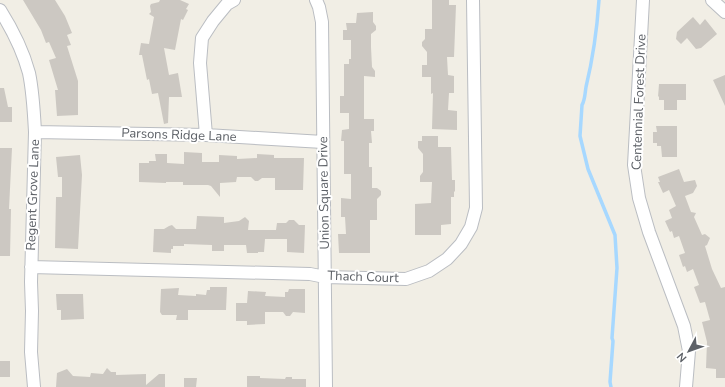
<svg xmlns="http://www.w3.org/2000/svg" width="725" height="387" viewBox="0 0 725 387" font-family="'Nunito Sans',sans-serif">
  <rect width="100%" height="100%" fill="#f1eee5"/>
  <g fill="none" stroke-linecap="round" stroke-linejoin="round">
    <path stroke="#a7d8ff" stroke-width="3.5" d="M599,0c-2,30 -6,58 -13,87 -1,6 -1,13 -4,18l-2,31 8,33 27,66 2,33 -5,70 1,3 -3,41 1,5"/>
  </g>
  <path fill="#ccc8c2" d="M23,0h32l10,16 7,17 -5,2 4,10 -4,1 11,35v34l-21,1 -2,-26h3l-9,-30 7,-2 -7,-16 -3,1 -5,-13z
    M160,0h20l9,4 -3,5 2,1 -5,10 -2,-1 -6,31 -11,-2 5,27 9,-2 4,24h-13l-1,26 -4,1 -6,-31 -6,1 -3,-15 -2,1 -5,-25h-3l2,-12 8,1 5,-27 -5,-3 2,-2 -1,-6 1,-2 8,-2z
    M432,0h17v5h7l-2,52h-7l1,18 6,1v17h-5l-1,17 9,1v19l-25,-1 1,-36 -2,1v-17h-9v-12h5v-13l-5,-6v-4l3,-3v-10h7z
    M373,12v10l3,4v4l-5,4v13l1,20 3,4v6l-11,-1v43h10v12h-3l1,12h-3v24h3v21h5l4,3v4l-4,4v21h-7v33h-31l-1,-19h8l-1,-17h-4v-19l10,1v-25h-7v-33h-3l1,-11 7,-1v-16h-9v-17h4v-32h5v-5h2v-19h-8v-10h4l-1,-7h10l1,-10z
    M693,17l7,8 5,-6 12,15 -16,14 -5,1 -9,-11 -6,6 -5,-5 1,-7z
    M725,75v31l-12,-26z
    M659,84h27v16h-9v10h-13v-10h-5v-4l-1,1z
    M0,88h4l4,19h4v15h-12z
    M656,126h21v31h-15l-1,-11h-4v-3h-4v-11h4z
    M422,136h16v11h13l1,33h3v11l-1,1v5h-3v27l-10,1v10h-26v-31l16,-1 1,-21h-12v-6l3,-4v-18l-5,-6v-7h4z
    M0,148h12l-3,61h2l-1,47h-10z
    M184,152l18,1v9h17v-7l18,1v3l20,-1v-4l17,1v3h30l-1,32h-28v-12h-13l-4,3h-3l-4,-4h-14l-1,5 -16,1v14l-9,-11 -3,-1h-25v-3h-17v1l-27,-1v-19h10v-2h7l-1,-7h12v9l17,1z
    M80,155l2,20 -4,74 -23,-1 1,-51h6v-20h-4l-2,-20z
    M679,169l5,13 11,-2 2,6 -4,7 -8,3 6,16 5,1 -2,4 8,18 3,-1 5,4 -3,7 -2,1 7,23 9,19 4,-1v91h-9v-9l-10,-1 1,-26 -5,-20 8,-2 -5,-18 -5,1 -6,-16 5,-2 -6,-16 -6,3 -2,-6 -2,1 -4,-12 6,-2 -6,-17 -5,2 -2,-7 -2,1 -5,-11 7,-3 -3,-8 7,-4 -7,-16 -6,3 -5,-11h2l-2,-5z
    M197,216l27,1v6l15,-2 6,-4 4,4 -1,9h28l1,-7h9l3,-3h5l5,5h6l-1,28 -17,-1v-13h-22l-1,13h-6v1h-11l-1,-8h-22v6h-12v-6l-28,-1v2h-11v3h-2v4l-18,-1 1,-23h10l5,-3 3,-1 4,4h20z
    M210,287h17l-1,23h-38v10h-12l1,-5h-15l-2,-3 1,-23 18,-1 -1,7 18,1v-2l10,1 1,-5h3z
    M289,289h16v24l-12,-1 -3,4h-4l-3,-4h-18v12l-18,1v-4h-11v-18h11l1,-12 18,1 -1,4 20,1v-5h3z
    M56,294h27l1,25 -23,1v-10h-4z
    M0,361h10v16h-10z
    M107,368l4,4h5v3l30,-1v11l13,-11h6v13h-109l1,-14 10,-4 6,7 17,1 1,-4 12,1z
    M247,376h13v2l25,1 1,-2h6v2h14v8h-59z
    M184,378h13l-1,9h-12z"/>
  <g fill="none" stroke-linecap="round" stroke-linejoin="round">
    <g stroke="#babdc2" stroke-width="14">
      <path id="minor" d="M316,0l3,7 3,15 4,365
        M643,0l-9,165 5,33 10,34 35,94 5,25 -3,36
        M712,0l13,12
        M0,10c12,19 23,41 29,63 4,19 5,40 6,59l-4,150 1,29 -1,41 3,35
        M35,132l171,3 117,7
        M206,135l-6,-72 2,-25 11,-17 14,-17 7,-4
        M31,267l279,7 15,3 81,2 23,-8 18,-12 14,-15 10,-17 5,-19 -3,-208"/>
    </g>
    <use href="#minor" stroke="#fff" stroke-width="12"/>
  </g>
  <g text-anchor="middle" dominant-baseline="central" stroke-width="4" stroke-linejoin="round" paint-order="stroke">
    <g font-size="13" fill="#5d6167" stroke="#fff">
      <text transform="translate(639 102) rotate(-88)">Centennial Forest Drive</text>
      <text transform="translate(179 135) rotate(2)">Parsons Ridge Lane</text>
      <text transform="translate(324 193) rotate(-91)">Union Square Drive</text>
      <text transform="translate(33 195) rotate(-88)">Regent Grove Lane</text>
      <text transform="translate(363 277) rotate(2)">Thach Court</text>
    </g>
  </g>
  <g transform="translate(689 351) rotate(229)" stroke="#ffffff" stroke-width="3" paint-order="stroke">
  <path d="M0-3L7 15L0 10L-7 15Z" fill="#5d6167"/>
  <text y="-6" font-size="11" font-weight="bold" text-anchor="middle" fill="#5d6167">N</text>
  </g>
</svg>
